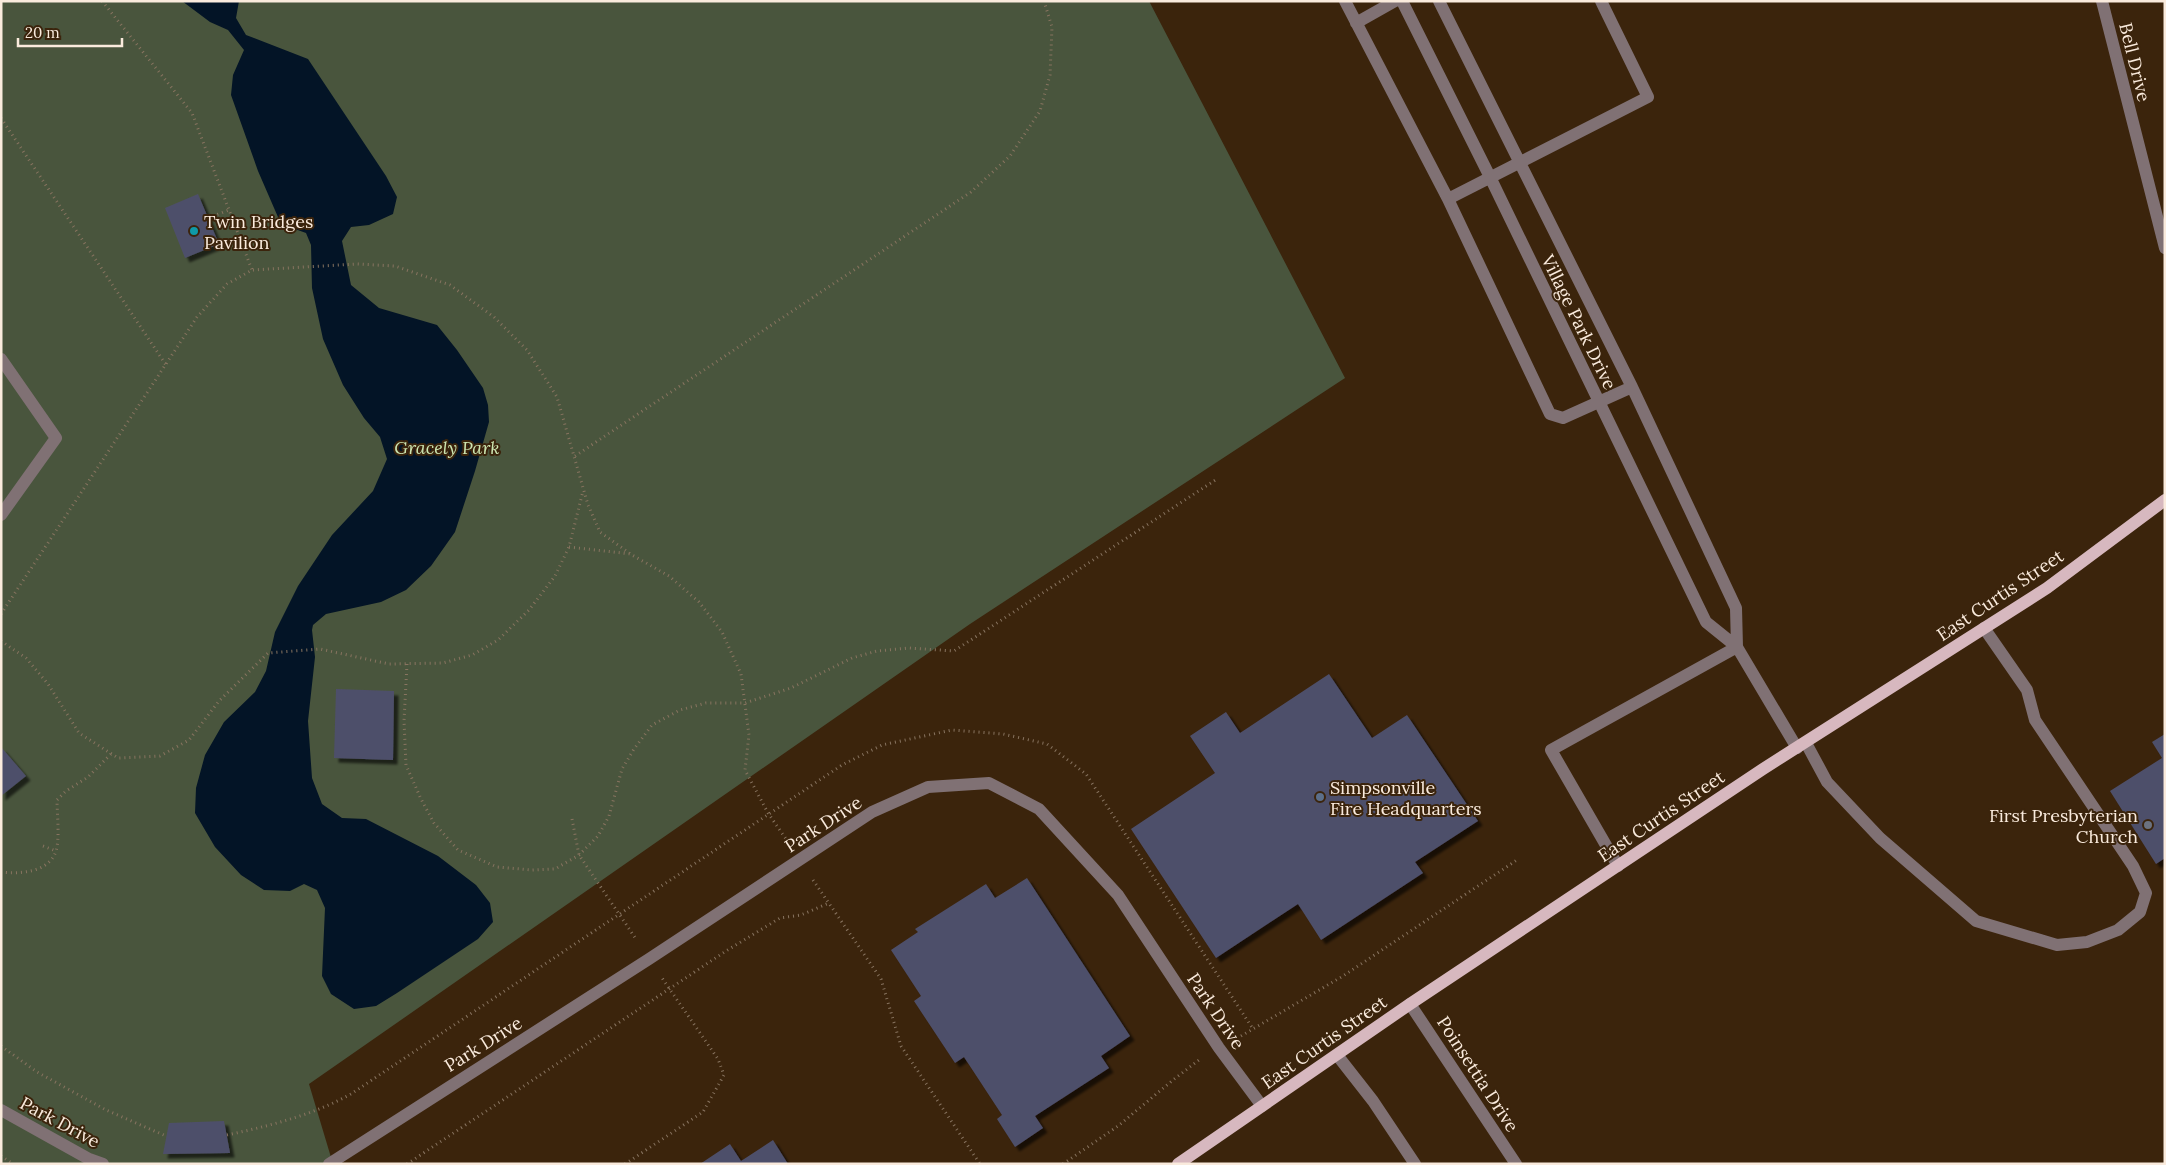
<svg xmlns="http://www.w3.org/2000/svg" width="2166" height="1165" viewBox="0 0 2166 1165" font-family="Lora,serif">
  <defs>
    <filter id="shadow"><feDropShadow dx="4.5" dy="4.5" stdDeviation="1" flood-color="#0009"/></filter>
  </defs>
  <rect width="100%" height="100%" fill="#3b240c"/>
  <path fill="#49553d" d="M1,1h1148l196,377 -375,246 -661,460 24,80h-332z"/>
  <path fill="#031426" d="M182,1h57l-3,17 10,17 62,24 78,117 11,21 -4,17 -24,11 -18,2 -9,14 9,44 28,23 58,17 20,25 26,38 5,17 1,17 -14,49 -20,61 -24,34 -25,24 -25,12 -55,12 -13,11 -1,5 3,27 -7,64 4,57 10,26 20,14 24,1 72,37 38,29 14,18 3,19 -15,17 -81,54 -21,13 -22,3 -23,-15 -9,-18 3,-68 -8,-18 -13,-6 -14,7 -26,-1 -23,-15 -26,-28 -20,-34 1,-25 9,-33 19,-33 31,-30 11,-21 9,-39 23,-46 34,-51 41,-44 14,-32 -7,-22 -16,-19 -21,-33 -20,-46 -11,-51 -1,-43 -5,-12 -25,-9 -23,-53 -27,-76 2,-20 11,-25 -16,-20 -18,-8z"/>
  <path fill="#4e4f6a" filter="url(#shadow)" d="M198,194l21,50 -34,14 -20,-50z
    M1329,674l43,64 35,-23 71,106 -63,41 8,11 -102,67 -23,-36 -82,54 -85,-129 84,-56 -25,-37 36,-24 14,21z
    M336,689l58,2 -1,69 -59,-2z
    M2165,734v124l-9,6 -46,-73 52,-33 -10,-16z
    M1,747l25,29 -25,20z
    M1027,878l103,158 -29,20 8,12 -74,48 8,12 -28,19 -18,-28 5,-4 -38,-58 -9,6 -41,-62 7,-5 -30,-46 27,-18 -3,-3 71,-45 9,14z
    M224,1121l6,32 -67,1 6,-31z
    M773,1140l15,24h-88l30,-20 11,17z"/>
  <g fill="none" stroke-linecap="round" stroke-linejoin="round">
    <path stroke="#887460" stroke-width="3" stroke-dasharray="1 4" stroke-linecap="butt" d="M102,1l90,112 60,157
      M1,118l165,247
      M208,218l21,-8
      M575,456l396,-264 39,-36 30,-45 10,-36 2,-48 -8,-26
      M569,547l62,7
      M1,614l196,-297 30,-33 25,-14 105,-6 38,2 55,19 44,32 33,33 30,47 31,108 12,27 32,23 37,21 30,26 23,30 19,42 8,61 -4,35 23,43 18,26
      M1,641l25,17 22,26 31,49 39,25 42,-2 29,-16 30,-39 49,-48 52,-4 69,15 54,-1 29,-8 26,-15 31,-30 26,-34 14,-29 14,-56
      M407,664l-3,57 2,44 15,34 13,24 24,27 39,17 35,3 23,-1 24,-14 19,-19 11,-20 13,-47 12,-20 18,-24 28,-15 26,-7h39l46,-15 61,-30 25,-7 32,-3 45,3 263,-172
      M572,819l7,36 57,84
      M43,846l13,5
      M1,872c18,2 48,1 55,-21 4,-13 1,-37 1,-51l9,-9 22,-14 23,-23
      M813,880l68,99 20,67 79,118
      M1241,1036l102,-60 174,-116
      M1,1046l36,26 69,38 60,26
      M227,1135c42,-9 86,-20 124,-41l491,-329 40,-20 70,-15 51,4 44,10 39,30 167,255
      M1,1156l12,8
      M407,1164l319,-213 54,-33 21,-3 28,-12
      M625,1164l78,-52 21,-37 -6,-16 -56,-81
      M1063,1164l55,-38 55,-46 26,-20"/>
    <path stroke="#807174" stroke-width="12" d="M1345,1l103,198 102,215 13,4 69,-31
      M1402,1l88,176 216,445 31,25 60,101
      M1439,1l193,386 104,221 1,39
      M2102,1l63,247
      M1356,23l39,-22
      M1448,199l200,-102 -47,-96
      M1,359l55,79 -55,77
      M1806,743l21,39 53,56 96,83 81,24 30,-3 31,-12 22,-18 6,-19 -13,-27 -98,-146 -8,-30 -43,-62
      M1618,866l-67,-116 186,-103
      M1410,1004l106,160
      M1337,1055l36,46 42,63
      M1,1110l88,49 14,5
      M329,1164l320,-205 223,-147 56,-25 61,-4 50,26 79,86 101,153 43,58"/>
    <path stroke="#d7b8bf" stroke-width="12" d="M1178,1164l232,-160 353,-235 284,-181 118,-88"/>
  </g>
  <circle fill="#0f9aa8" stroke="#3b240c" stroke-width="2" cx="194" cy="231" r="5"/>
  <circle fill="#5c6f8a" stroke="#3b240c" stroke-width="2" cx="1320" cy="797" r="5"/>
  <circle fill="#6b7280" stroke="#3b240c" stroke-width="2" cx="2148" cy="825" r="5"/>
  <g text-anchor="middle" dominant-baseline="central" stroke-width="4" stroke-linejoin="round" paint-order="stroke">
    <g font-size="18" fill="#faebdd" stroke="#3b240c">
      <text transform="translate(2135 62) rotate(76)">Bell Drive</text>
      <text transform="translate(1579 322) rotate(64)">Village Park Drive</text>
      <text transform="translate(2000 595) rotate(-34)">East Curtis Street</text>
      <text transform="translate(1661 816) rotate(-34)">East Curtis Street</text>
      <text transform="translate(823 824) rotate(-33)">Park Drive</text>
      <text transform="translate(1216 1011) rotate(56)">Park Drive</text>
      <text transform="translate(1324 1042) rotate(-35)">East Curtis Street</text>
      <text transform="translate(483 1044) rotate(-32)">Park Drive</text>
      <text transform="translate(1478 1074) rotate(57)">Poinsettia Drive</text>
      <text transform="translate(60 1122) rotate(28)">Park Drive</text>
    </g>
    <g font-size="18" fill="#faebdd" stroke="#3b240c" text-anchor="start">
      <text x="204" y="221">Twin Bridges<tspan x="204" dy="21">Pavilion</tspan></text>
      <text x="1330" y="787">Simpsonville<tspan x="1330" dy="21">Fire Headquarters</tspan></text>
      <text x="2138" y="815" text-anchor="end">First Presbyterian<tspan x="2138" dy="21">Church</tspan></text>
    </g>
    <g font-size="18" font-style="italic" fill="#cde6b2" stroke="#3b240c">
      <text x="447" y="447">Gracely Park</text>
    </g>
  </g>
  <rect width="2166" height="1165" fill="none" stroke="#faebdd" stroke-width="5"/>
  <path d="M18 38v8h104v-8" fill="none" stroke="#faebdd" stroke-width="2.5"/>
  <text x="25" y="38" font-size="15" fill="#faebdd" stroke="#3b240c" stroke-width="4" paint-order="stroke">20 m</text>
</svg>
